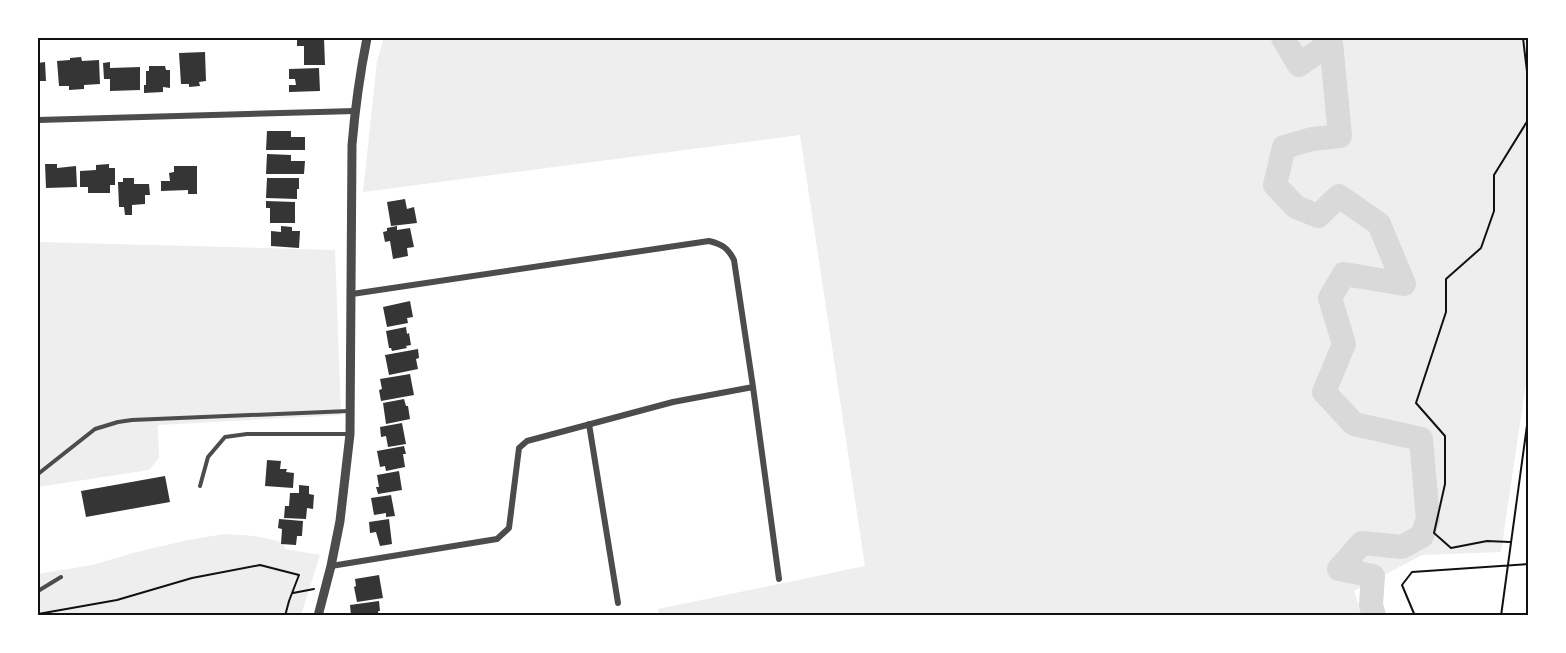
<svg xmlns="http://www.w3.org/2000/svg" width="1566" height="653" viewBox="0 0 1566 653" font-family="'Asap Condensed',sans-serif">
  <rect width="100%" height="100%" fill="#fff"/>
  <path fill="#eee" d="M384,38h1144v332l-27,182 -79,3 -68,36 8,24h-703l-1,-6 207,-43 -65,-431 -437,57 14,-131z
    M38,242l297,8 6,165 -183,10 1,33 -10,12 -111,17z
    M224,534c20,1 40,2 59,9l3,6 34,6 -19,60 -263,1v-42l54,-9 45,-13 51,-12z"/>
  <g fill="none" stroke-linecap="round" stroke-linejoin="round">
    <path stroke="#d9d9d9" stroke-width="24" d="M1283,38l16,27 32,-23 9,94 -28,3 -28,8 -9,38 21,22 22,9 21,-20 40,28 25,60 -60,-10 -14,24 14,46 -20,48 30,32 67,15 7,80 -6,17 -20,11 -40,-4 -23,26 34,7 -2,29 3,11"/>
  </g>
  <path fill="#353535" d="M297,38h27l1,27h-21v-19h-7z
    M205,52l1,29 -7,1 1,4 -11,1v-3h-8l-2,-31z
    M81,57l1,4 17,-1 1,24 -16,1v4l-15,1v-4h-10l-2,-25 13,-1v-2z
    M45,62l1,19h-8v-18z
    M110,62v6l30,-1v23l-30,1v-12h-6l-1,-16z
    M149,66h16l1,4h4v18l-7,-1v5l-19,1v-8h2v-14h3z
    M319,68l1,23 -31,1v-7h7l-1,-6h-6v-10z
    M267,131h24v6h14v13h-39z
    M267,154l24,1v6h14l-1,13h-38z
    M45,164h12v4l19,-2 1,21 -31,1z
    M109,164v4h6v17h-5v8h-22v-6h-8v-16l16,-1v-5z
    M174,166h23v28h-9v-4l-27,1v-10h9l-1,-8 5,-1z
    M123,178h11v6h15l1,11h-5v9l-13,1v10h-7l-1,-8h-5l-1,-25h5z
    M267,178h32v11h-2v10l-31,-1z
    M405,199l2,10 7,-2 3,16 -26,3 -4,-24z
    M266,201l29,1v21h-25v-15h-4z
    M281,226l11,1v4h8l-1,17 -28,-2v-15l10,1z
    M397,226v4l13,-2 4,19 -7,1 1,8 -15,3 -3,-18 -5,1 -2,-10 4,-1v-3z
    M410,301l3,16 -6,1 1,5 -21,4 -4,-20z
    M406,327l1,7 2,-1 2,12 -5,1 1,2 -15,3 -1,-3h-2l-3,-17z
    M418,349l1,9 -3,1 2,10 -29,6 -4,-20z
    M410,374l4,21 -33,6 -2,-11 3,-1 -2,-10z
    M404,399l2,7h2l2,13 -24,5 -3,-21z
    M402,423l4,21 -18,3 -2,-11 -5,1 -1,-10z
    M404,446l2,8h-3l2,13 -19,4 -1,-5 -5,1 -3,-16z
    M267,460l14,1 -1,8h7l-1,3 8,1 -1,15 -28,-2z
    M399,471l3,19 -24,4 -2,-7h3l-2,-12z
    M165,476l5,26 -84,15 -5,-26z
    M299,485l10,1v8l5,1 -1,14 -6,-1 -1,11 -22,-1 1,-12h4l1,-13h9z
    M391,495l4,21 -9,1v-4l-12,2 -3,-17z
    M279,519l24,2 -1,15h-5l-1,9 -15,-1 1,-15 -4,-1z
    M389,519l3,25 -12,2 -4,-14 -6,1 -1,-11z
    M379,575l4,23 -26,4 -3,-15 2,-1 -1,-7z
    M379,601l1,10h-2l1,5h-28l-1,-11z"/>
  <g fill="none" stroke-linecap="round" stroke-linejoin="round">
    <path stroke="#111" stroke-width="2" d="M1523,38l5,42
      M1510,542l-23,-1 -36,7 -17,-15 11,-49v-48l-29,-33 30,-91v-33l35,-31 13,-37v-36l34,-55
      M293,593l21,-4
      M38,614l79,-14 75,-22 68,-13 39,10 -10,26 -4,15
      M1415,616l-13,-31 10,-13 116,-8
      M1501,616l27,-198"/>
    <path stroke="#4c4c4c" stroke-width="4" d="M38,474l57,-45 23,-7 14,-2 217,-9
      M200,486l8,-29 17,-20 22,-3h102
      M38,591l23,-14"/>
    <path stroke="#4c4c4c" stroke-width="6" d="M38,120l317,-9
      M352,294l357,-53c13,3 19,7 25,19l19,127 26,192
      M589,424l29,179
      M331,566l166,-27 12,-11 10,-80 8,-7 146,-39 80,-15"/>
    <path stroke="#4c4c4c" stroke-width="9" d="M318,616l13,-50 9,-45 10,-87 2,-289c3,-36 8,-72 15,-107"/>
  </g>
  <rect width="1566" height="653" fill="none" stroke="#ffffff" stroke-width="78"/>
  <rect x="39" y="39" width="1488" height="575" fill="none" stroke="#111" stroke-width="2"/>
</svg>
